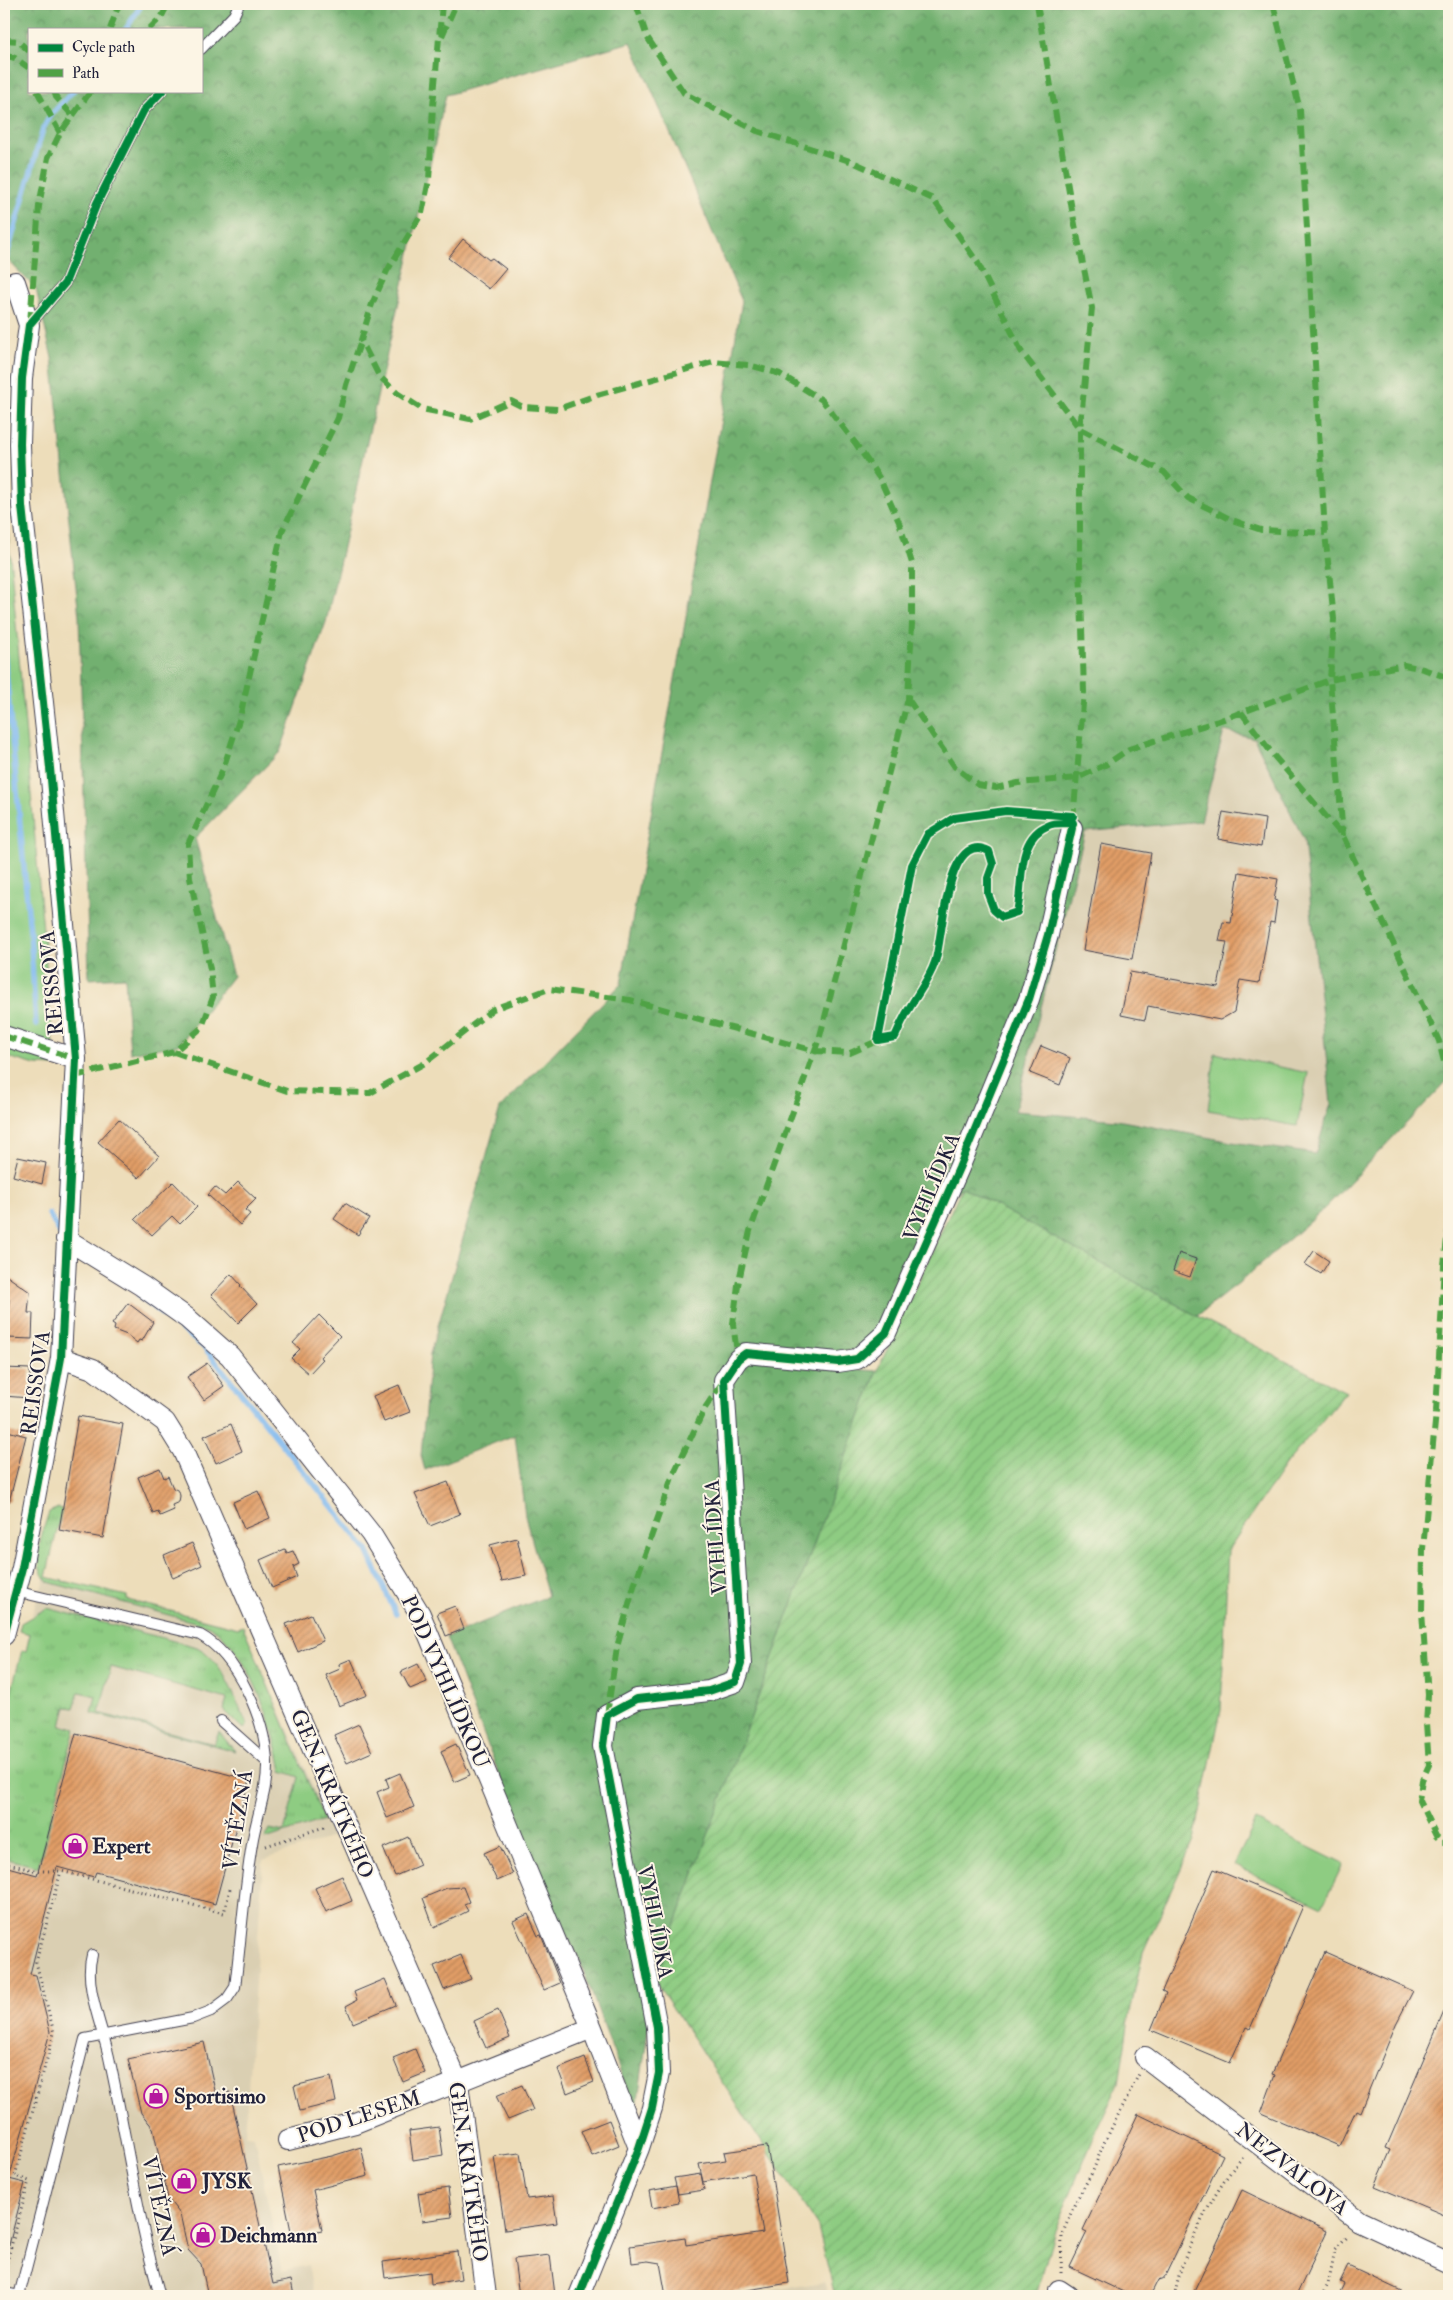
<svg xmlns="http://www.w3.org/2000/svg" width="1453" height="2300" viewBox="0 0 1453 2300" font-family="'IM FELL Double Pica',serif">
  <defs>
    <pattern id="grass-tufts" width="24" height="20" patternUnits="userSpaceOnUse" patternTransform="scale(1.25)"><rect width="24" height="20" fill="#8ecc82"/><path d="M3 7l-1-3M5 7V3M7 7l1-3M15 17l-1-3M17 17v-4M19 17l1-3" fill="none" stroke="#7aaf71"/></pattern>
    <pattern id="forest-crowns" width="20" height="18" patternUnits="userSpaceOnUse" patternTransform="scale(1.25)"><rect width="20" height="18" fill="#72b070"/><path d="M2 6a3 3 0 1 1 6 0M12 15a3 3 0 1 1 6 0" fill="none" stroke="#5d8f5d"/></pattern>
    <pattern id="garden-furrows" width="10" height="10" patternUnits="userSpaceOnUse" patternTransform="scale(1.25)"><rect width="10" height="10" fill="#8ecc82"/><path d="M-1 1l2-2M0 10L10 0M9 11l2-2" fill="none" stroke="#7aaf71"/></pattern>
    <pattern id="building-hatch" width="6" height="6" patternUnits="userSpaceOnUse" patternTransform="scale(1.25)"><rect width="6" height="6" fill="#e19d66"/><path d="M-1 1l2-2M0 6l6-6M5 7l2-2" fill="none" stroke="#b68055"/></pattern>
  </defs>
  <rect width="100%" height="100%" fill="#fcf5e5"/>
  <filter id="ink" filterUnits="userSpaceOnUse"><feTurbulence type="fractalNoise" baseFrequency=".02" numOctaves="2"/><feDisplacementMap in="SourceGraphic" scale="10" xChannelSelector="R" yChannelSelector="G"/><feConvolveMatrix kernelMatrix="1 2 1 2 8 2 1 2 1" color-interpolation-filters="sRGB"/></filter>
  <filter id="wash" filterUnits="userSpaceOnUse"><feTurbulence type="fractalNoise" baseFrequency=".0096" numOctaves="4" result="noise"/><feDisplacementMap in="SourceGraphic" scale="20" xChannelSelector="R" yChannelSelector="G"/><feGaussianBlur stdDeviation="1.12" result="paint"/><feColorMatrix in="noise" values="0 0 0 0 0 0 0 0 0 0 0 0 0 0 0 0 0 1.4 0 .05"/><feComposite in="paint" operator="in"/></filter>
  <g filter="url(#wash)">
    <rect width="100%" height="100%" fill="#edddba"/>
    <path fill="#dacfb2" d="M1224,730l30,8 50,102 27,264 -16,50 -83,-12 -115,-22 -102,-9 70,-280 116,-10z
      M45,1577l83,19 -1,3 111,28 5,-1 92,210 -72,24 -18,275 9,1 28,135 26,-6 6,31h-310v-577l18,-69 4,1 5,-34z
      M824,2282l5,14h-93z"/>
    <path fill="url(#grass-tufts)" stroke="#58775e" d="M58,1508l4,1 -16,68 81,19v4l111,28 5,-2 81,194 -59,19 5,-10 14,3 15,-55 -17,-6c-7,-42 -33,-123 -73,-145l-161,-44c-18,-18 -6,-49 1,-70z
      M47,1608l150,39c27,14 37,51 50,77l-1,4h-4l-18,-18 3,-11 -116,-32 -12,46 115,31 5,-12 16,19 -143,-38 4,-17 -17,-4 -5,16 -8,-1 -5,18 14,4 -37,138 -34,-9v-138l18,-70 4,1 4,-17 -11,-3 2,-8z"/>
    <path fill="url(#forest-crowns)" stroke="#4a6956" fill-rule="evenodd" d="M4,4h1445v1075l-124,129 -85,74 -43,34 -235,-129 -40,41 -52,119 -91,16 98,8 -222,610 -19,133 -56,-153 -35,-68 -99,-256 102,-41 -23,-80 -10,-81 -90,35 -4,-14 9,-102 70,-246 121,-124 121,-683 -111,-259 -185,53 -120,527 -46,130 -85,86 38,138 -54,69 -49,8 -5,-76 -36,2 -10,-362 -27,-259 -16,-69 -32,-33zM29,29h172v62h-172zM1224,731l30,7 50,102 27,264 -16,50 -83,-12 -115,-22 -102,-9 70,-279 116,-11z"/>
    <path fill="#8ecc82" stroke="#58775e" d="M4,487l51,579 -20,-1 -31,-9z
      M1215,1053l93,20 -11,53 -89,-16z
      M1256,1821l87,43 -21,43 -88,-42z"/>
    <path fill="url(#garden-furrows)" stroke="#58775e" d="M962,1187l235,129 149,76 -60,72 -58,86 -7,160 -27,130 -51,112 -12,55 -12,76 -25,53 -40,97 -18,63h-201l-17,-69 -163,-246 222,-610z"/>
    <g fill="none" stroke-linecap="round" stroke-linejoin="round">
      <path stroke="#7fb9f0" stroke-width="5.5" d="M126,29l16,-25
        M4,265l39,-136 7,-13 23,-25
        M4,651l26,281 6,93
        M49,1214l12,21
        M139,1296l65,51 163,203 29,64"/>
    </g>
    <g id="blocks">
      <path fill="url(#building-hatch)" d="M463,239l26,21 3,-2 14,11 -17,20 -41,-31z
        M1223,812l42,7 -4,28 -43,-8z
        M1101,844l50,9 -19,106 -49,-9z
        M1239,872l39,7 -4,21 3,1 -3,22 -4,-1 -11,61 -19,-3 -6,32 -14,8 -72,-14 -3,14 -24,-5 9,-43 88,15 9,-45 -8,-1 4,-19 8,1z
        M1041,1046l29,12 -10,27 -30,-12z
        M119,1119l40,37 -20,22 -41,-36z
        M18,1157l28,6 -4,21 -29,-8z
        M173,1182l24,25 -17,17 -8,-8 -20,19 -17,-16z
        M238,1182l18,17 -11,11 5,4 -10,11 -32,-30 7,-8 10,8z
        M345,1203l24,15 -11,17 -24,-16z
        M1314,1251l15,10 -8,13 -16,-10z
        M1179,1253l17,6 -6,18 -17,-6z
        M4,1274l26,18 -2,21h5l-1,26 -25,-1 2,-39 -5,-3z
        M231,1274l10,11 -1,1 17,18 -19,19 -27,-28z
        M128,1303l25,19 -11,19 -3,-1 -2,3 -10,-8 -13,-5 1,-4 -3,-2z
        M319,1315l21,21 -20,21 3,2 -14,15 -18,-16 9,-9 -7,-6z
        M207,1363l17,23 -20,14 -17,-23z
        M4,1368l26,1 -1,29 -25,-2z
        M399,1385l11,27 -26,10 -11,-26z
        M78,1416l45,8 -20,114 -44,-8z
        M231,1424l11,27 -26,12 -12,-27z
        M4,1430l22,6 -17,66 -5,-1z
        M160,1468l4,10 4,-2 5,12 6,3 1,5 -1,6 -7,3 2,5 -14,6 -2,-5 -5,2 -15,-36z
        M448,1482l12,32 -30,12 -15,-32z
        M258,1491l12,27 -26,11 -11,-27z
        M517,1538l9,38 -24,5 -12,-36z
        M192,1543l10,22 -29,13 -9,-23z
        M285,1549l2,4 6,-2 6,13 -6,3 4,10 -25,11 -12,-28z
        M455,1606l9,23 -18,7 -9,-23z
        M311,1614l12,27 -25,11 -12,-28z
        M351,1659l16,36 -28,11 -13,-31 14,-6 -1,-5z
        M418,1664l9,18 -17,7 -9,-17z
        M359,1724l13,28 -25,11 -13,-28z
        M76,1733l173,47 -34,124 -119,-32 -2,5 -37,-10 -27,107 6,1 14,57 -41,147 16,4 -16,62 -5,-1v-378l33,9z
        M456,1744l14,31 -16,7 -13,-31z
        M400,1773l14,34 -27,11 -10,-26 12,-5 -3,-8z
        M408,1837l12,28 -25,11 -12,-28z
        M500,1846l13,28 -16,7 -13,-28z
        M1214,1869l89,37 -53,123 -4,-2 -16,36 -79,-33 15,-37 -4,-2z
        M342,1876l10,25 -26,11 -11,-24z
        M463,1887l6,15 -5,2 4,7 -34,17 -11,-30 24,-10z
        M528,1914l10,22 3,-1 19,48 -16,7 -31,-69z
        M1325,1952l88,39 -17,33 -36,88 -4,-2 -17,36 -78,-33 14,-38 -3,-1z
        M461,1955l10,24 -27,11 -10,-24z
        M385,1979l11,26 -43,18 -7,-17 11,-6 -3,-8z
        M1449,2000v217l-74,-31 16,-36 -5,-2z
        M498,2010l12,28 -24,10 -12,-27z
        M204,2042l12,53 14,-3 43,192 18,-4 3,16h-86l-7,-32 -13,-14 -8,-36 -12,-15 -15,-71 -12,-15 -13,-54z
        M415,2049l10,24 -22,9 -10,-24z
        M585,2058l9,24 -27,11 -9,-24z
        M331,2077l5,25 -36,9 -6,-25z
        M522,2085l11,25 -25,10 -12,-24z
        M1138,2114l85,41 -59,123 -6,2 -8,16h-18l-62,-29 17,-35 -4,-2z
        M609,2120l10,25 -27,11 -11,-25z
        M439,2127l4,28 -30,5 -4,-29z
        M767,2146l22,137 -77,13h-46l-6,-33 -12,-2 -16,2 -2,-17 55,-8 1,7 77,-12 -10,-60 -50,9 -4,-18 27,-4 -2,-8z
        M361,2147l7,29 -55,14 9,40 -30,6 -14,-69 54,-11z
        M520,2153l7,46 26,-3 4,27 -52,7 -11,-74z
        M701,2174l3,16 -26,4 -4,-16z
        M676,2186l3,17 -27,5 -3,-17z
        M448,2188l4,29 -30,4 -4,-28z
        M1242,2190l85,41 -31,65h-104z
        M457,2251l4,28 -30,5 -1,-12 -45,6 -2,-16z
        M550,2255l5,40 -36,1 -5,-37z
        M1348,2266l64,30h-74l6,-12 -4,-2z"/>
    </g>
  </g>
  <g filter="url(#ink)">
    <use href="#blocks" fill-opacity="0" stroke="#403e4e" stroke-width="1"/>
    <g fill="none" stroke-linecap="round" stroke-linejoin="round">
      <g stroke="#403e4e" stroke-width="12">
        <path id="lane" d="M201,49l33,-34 5,-11
          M29,325l36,-42 32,-80 47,-93 18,-19
          M15,1591l185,44c38,21 65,85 67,127 1,28 -11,55 -15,82 -8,47 -11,96 -17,143l-8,12 -16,12 -18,7 -108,21 -66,257
          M221,1721l46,41
          M92,1955c-9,31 12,75 18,107 17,78 28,158 50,234
          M4,2293l16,3"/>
      </g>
      <g stroke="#403e4e" stroke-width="22">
        <path id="street" d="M4,1036l72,23
          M66,1239l76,47 45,32 43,38 141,178 49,80 172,414 47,120
          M61,1358l32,11 72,53 18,29 275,632 28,213
          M4,1635l18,-67 39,-210 15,-299 -26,-291 -28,-262 -2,-62 2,-66 7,-53 -14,-43
          M1145,2057l214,164 90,42
          M288,2140l67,-17 237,-95
          M1059,2290l9,6
          M579,2296l60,-148 13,-40 7,-35 -2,-46 -54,-281 4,-31 30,-16 72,-8 26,-9 6,-18 -17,-284 14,-21 8,-6 92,9 19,-3 29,-26 73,-165 70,-169 19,-64 24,-107"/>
      </g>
      <path stroke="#403e4e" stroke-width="3" stroke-dasharray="1 4" stroke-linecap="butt" d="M266,1846l61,-20
        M4,1863l33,8h24l163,42 6,-24
        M4,2272l25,-91 -14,-5 39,-143 -18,-71 25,-91
        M1061,2273l1,-38 13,-32 18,-32 10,-26 36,-71
        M1174,2296c3,-10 4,-20 8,-30 12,-34 38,-86 63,-111
        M1321,2296l7,-11 7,-35 13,-15"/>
      <use href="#lane" stroke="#fff" stroke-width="10"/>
      <use href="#street" stroke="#fff" stroke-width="20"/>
      <path stroke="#50a245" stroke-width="6" stroke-dasharray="12 6" stroke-linecap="butt" d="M442,4l-9,102 -4,74 -7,33 -35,58 -15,33 -11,36 18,36 18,17 25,16 48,10 41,-18 12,6 35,2 39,-14 116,-33 36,3 31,9 42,26 34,44 24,35 19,43 13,41v60l-4,76 -88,337 -70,195 -12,54 -5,39 5,35
        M636,4l11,33 37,56 73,38 96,31 80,37 45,64 43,88 59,78 84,43 24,26 44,22 29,10 64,3
        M1037,4l35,206 20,98 -12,121v134l4,129 -11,128
        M1273,4l27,106 25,423 9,86 -4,61 13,156
        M110,29l9,-25
        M149,29l13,-13 6,-12
        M442,36l14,-32
        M4,40l14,1 11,10
        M4,55l11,3 14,10
        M37,91l23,42
        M54,91l2,6 16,18
        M30,323l9,-117 9,-48 12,-25 31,-42
        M908,699l47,68 23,18 18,3 22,-5 59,-5 30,-14 22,-15 89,-28 112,-41 74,-15 19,4 26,9
        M1241,712l33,44 69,80 96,205 10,42
        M4,1036l72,23
        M174,1052l113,39 83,2 55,-30 68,-54 56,-20 81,11 185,51 35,2 32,-14
        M75,1076l99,-24 28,-25 11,-30 -3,-28 -20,-91 -2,-34 35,-75 17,-52 42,-186 56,-113 8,-33 15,-45
        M1449,1222l-5,43 -8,147 -13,137 -1,63 6,83 -2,28 3,42 -7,15 -3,21 17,35 6,6h7
        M607,1715l10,-68 17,-61 38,-109 33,-69 19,-28"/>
      <g stroke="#fcf5e5" stroke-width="11">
        <path id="cycleway" d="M1073,823c-7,1 -18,-1 -24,2 -34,13 -25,58 -32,87l-15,5 -8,-7 -6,-16v-16l5,-14 -4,-13c-44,-23 -46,90 -54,111 -5,15 -14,27 -22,40 -7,11 -13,23 -18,35l-17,3 34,-175 16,-31 26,-16 52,-7 67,5
          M4,1635l18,-67 39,-210 15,-299 -26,-291 -28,-262 -2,-62 2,-66 7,-53 36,-42 32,-80 47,-93 18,-19
          M579,2296l60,-148 13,-40 7,-35 -2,-46 -54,-281 4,-31 30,-16 72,-8 26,-9 6,-18 -17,-284 14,-21 8,-6 92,9 19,-3 29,-26 73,-165 70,-169 19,-64 24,-107"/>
      </g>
      <use href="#cycleway" stroke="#00873e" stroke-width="8"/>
    </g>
  </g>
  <defs>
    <g id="shop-ring" transform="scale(1.25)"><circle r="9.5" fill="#fcf5e5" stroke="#b5179e" stroke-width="1.5"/><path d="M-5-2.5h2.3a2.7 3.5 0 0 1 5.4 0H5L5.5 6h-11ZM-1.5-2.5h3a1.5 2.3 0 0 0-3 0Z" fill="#b5179e"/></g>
  </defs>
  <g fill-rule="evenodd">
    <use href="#shop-ring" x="75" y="1846"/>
    <use href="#shop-ring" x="156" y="2096"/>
    <use href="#shop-ring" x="184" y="2181"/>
    <use href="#shop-ring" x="203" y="2235"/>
  </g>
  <g text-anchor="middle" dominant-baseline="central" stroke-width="4" stroke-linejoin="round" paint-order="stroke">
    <g font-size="21" fill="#22223b" stroke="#fcf5e5">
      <text transform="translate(52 983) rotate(-95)">REISSOVA</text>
      <text transform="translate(932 1187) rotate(-67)">VYHLÍDKA</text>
      <text transform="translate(36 1383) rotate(-82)">REISSOVA</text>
      <text transform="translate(716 1537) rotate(-94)">VYHLÍDKA</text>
      <text transform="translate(445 1682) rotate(66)">POD VYHLÍDKOU</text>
      <text transform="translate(332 1794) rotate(67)">GEN. KRÁTKÉHO</text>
      <text transform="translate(238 1820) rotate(-81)">VÍTĚZNÁ</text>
      <text transform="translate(655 1922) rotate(79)">VYHLÍDKA</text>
      <text transform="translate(359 2117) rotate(-18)">POD LESEM</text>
      <text transform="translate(1292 2169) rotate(38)">NEZVALOVA</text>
      <text transform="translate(468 2172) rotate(82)">GEN. KRÁTKÉHO</text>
      <text transform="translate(159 2206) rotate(78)">VÍTĚZNÁ</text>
    </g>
    <g font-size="21" font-weight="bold" fill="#22223b" stroke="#fcf5e5" text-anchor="start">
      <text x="92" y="1846">Expert</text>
      <text x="174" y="2096">Sportisimo</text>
      <text x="202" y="2181">JYSK</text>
      <text x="220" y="2235">Deichmann</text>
    </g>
  </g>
  <rect width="1453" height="2300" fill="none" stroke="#fcf5e5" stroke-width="20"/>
  <rect x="28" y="28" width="175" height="65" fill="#fcf5e5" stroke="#a5a1a1"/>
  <rect x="38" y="44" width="25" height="8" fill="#00873e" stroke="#a5a1a1"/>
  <text x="72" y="52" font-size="15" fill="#22223b">Cycle path</text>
  <rect x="38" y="69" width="25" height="8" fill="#50a245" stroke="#a5a1a1"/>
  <text x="72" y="78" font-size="15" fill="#22223b">Path</text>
</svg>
